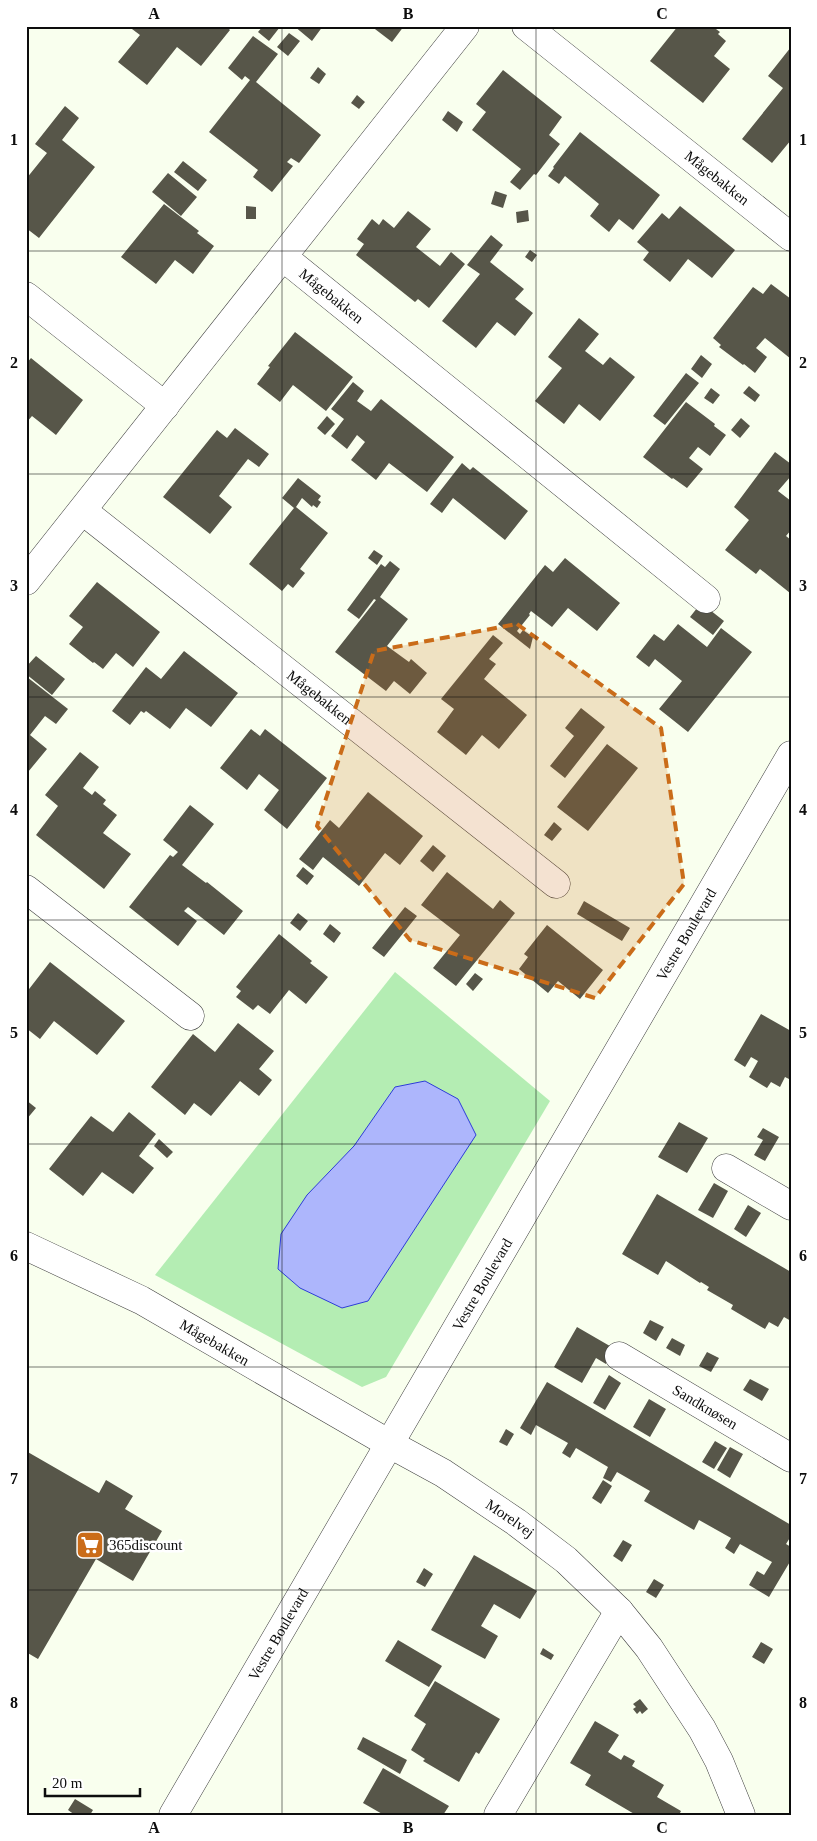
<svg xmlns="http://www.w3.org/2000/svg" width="817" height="1841" viewBox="0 0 817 1841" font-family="'Times New Roman',serif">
  <rect width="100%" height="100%" fill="#f9ffee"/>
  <path fill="#b4edb3" d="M395,972l155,129 -164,276 -24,10 -207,-112z"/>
  <path fill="#adb6fc" stroke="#2d3cd9" d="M425,1081l33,18 18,36 -108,166 -26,7 -42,-20 -22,-19 3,-35 26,-39 47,-49 41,-59z"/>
  <path fill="#575649" d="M128,26h98l4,4 -29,36 -24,-19 -30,38 -29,-23 22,-27z
    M263,26h15l2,1 -11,14 -11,-9z
    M294,26h29l-11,15z
    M371,26h33l-12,16z
    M678,26h34l8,6 -2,2 8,7 -12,15 16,13 -27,34 -53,-42z
    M289,33l11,8 -12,15 -11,-9z
    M253,36l25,18 -22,28 65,53 -22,28 -8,-5 -4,4 6,4 -21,26 -19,-15 5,-7 -49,-38 41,-52 -5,-4 -3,4 -14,-12z
    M791,47v93l-19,23 -30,-24 41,-51 -15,-12z
    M318,67l8,7 -7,10 -9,-6z
    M503,70l59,47 -13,18 11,9 -24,31 -2,-1 -14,16 -10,-8 11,-13 -49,-39 14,-18 -10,-8z
    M357,95l8,7 -6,7 -8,-6z
    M65,106l14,12 -17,22 33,27 -56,71 -13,-10v-49l21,-26 -12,-9z
    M448,111l15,11 -6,10 -15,-12z
    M580,132l80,63 -27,35 -14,-11 -10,13 -19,-16 9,-12 -34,-28 -6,8 -11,-8 6,-8 -1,-1z
    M183,161l24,19 -9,11 -24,-19z
    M168,173l29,24 -16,19 -29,-24z
    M495,191l12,4 -4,13 -12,-4z
    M164,204l35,27 -2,2 17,13 -21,28 -18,-14 -19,24 -35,-27z
    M246,206l10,1v12h-10z
    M680,206l55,44 -23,28 -24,-19 -18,23 -27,-22 6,-8 -12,-10 25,-29 7,6z
    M528,210l1,11 -12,2 -1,-11z
    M408,211l23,18 -15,18 24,19 11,-14 14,12 -36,44 -11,-9 -3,3 -59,-47 8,-11 -7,-5 15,-20 7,6 4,-6 11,9z
    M491,235l12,10 -13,17 34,27 -9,10 18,14 -18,23 -18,-14 -21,26 -34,-27 38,-47 -13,-9z
    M530,250l7,5 -5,7 -7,-5z
    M771,284l20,15v60l-26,-21 -9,10 11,9 -12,16 -11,-9 -1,1 -24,-18 2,-2 -8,-7 40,-51 10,7z
    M579,318l20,16 -14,17 18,14 7,-8 25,20 -35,44 -21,-17 -15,20 -29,-23 27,-33 -14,-11z
    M295,332l58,45 -27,34 -33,-26 -13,17 -23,-18 13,-17 -2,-1z
    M701,355l11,9 -10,14 -11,-9z
    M31,358l52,42 -27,35 -24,-19 -6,7v-59z
    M686,373l13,10 -34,42 -12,-9z
    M353,382l11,9 -7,10 14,10 10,-12 73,58 -27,35 -38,-29 -13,17 -25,-20 14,-18 -8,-7 -10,14 -16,-13 13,-17 -13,-10z
    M749,386l11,9 -5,7 -12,-9z
    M711,388l9,7 -7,9 -9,-6z
    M686,402l29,22 -1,2 12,9 -16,21 -12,-9 -9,11 14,11 -16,19 -14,-10 -1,1 -29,-22z
    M327,416l8,8 -10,11 -8,-7z
    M741,418l9,8 -10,12 -9,-8z
    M235,428l34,26 -10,13 -11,-8 -29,37 13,11 -22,27 -47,-37 54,-67 10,8z
    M775,452l16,12v12l-13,15 13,10v29l-5,6 5,4 -1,53 -30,-24 -4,5 -31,-24 24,-30 -15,-13z
    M462,463l8,7 3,-3 55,44 -23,29 -52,-42 -11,15 -12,-9z
    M298,478l23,18 -3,4 3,2 -4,6 -4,-3 -1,2 -10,-9 -6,9 32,26 -28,36 5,4 -12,15 -5,-4 -6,7 -33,-27 45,-56 -12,-10z
    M374,550l9,6 -6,9 -9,-7z
    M565,558l55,45 -23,28 -29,-23 -16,19 -21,-16 -2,3 1,1 -13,16 3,3 3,-4 10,7 -3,12 -32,-25 47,-59 8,7z
    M390,561l10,8 -20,28 28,22 -21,27 22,16 2,-3 16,14 -17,21 -16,-13 -8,10 -51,-39 41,-52 -2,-1 -15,20 -12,-9 34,-46 4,3z
    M97,582l63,50 -27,35 -17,-14 -13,16 -9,-7 -1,1 -24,-19 14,-17 -14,-11z
    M701,603l23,18 -11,14 -23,-18z
    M678,624l29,23 14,-19 31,24 -64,80 -29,-23 23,-28 -27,-22 -6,8 -13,-10 18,-23 10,7z
    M493,635l10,8 -14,16 7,5 -12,15 43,36 -28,34 -17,-14 -16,20 -29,-23 17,-23 -13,-10z
    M184,651l54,42 -27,34 -25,-19 -16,21 -24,-18 -2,2 -3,-2 -11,14 -18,-14 34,-44 15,12z
    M36,656l29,23 -13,16 -26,-21v-7z
    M27,677l41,32 -12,15 -11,-8 -15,19 17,14 -19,23 -2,-2z
    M581,708l24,19 -40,51 -15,-12 24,-30 -9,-8z
    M251,729l9,7 5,-7 62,49 -40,51 -23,-19 15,-20 -20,-16 -12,16 -27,-22z
    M607,744l31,24 -50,63 -31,-24z
    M80,752l19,15 -16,21 9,7 3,-4 11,9 -3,4 14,11 -14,18 28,21 -27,35 -68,-54 22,-29 -13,-11z
    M368,792l55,44 -23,29 -15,-12 -26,33 -36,-29 -10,13 -14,-11 31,-39 9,8z
    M190,805l24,19 -32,41 24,18 1,-1 36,29 -19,24 -36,-28 -4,4 13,10 -19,25 -49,-39 41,-52 3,2 5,-5 -15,-12z
    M554,822l8,7 -10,12 -8,-6z
    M433,845l13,11 -13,16 -13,-11z
    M303,867l11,9 -7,9 -11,-9z
    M447,872l46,37 7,-9 15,13 -59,73 -23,-18 27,-33 -39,-30z
    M584,901l46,27 -8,13 -45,-27z
    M405,907l12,9 -33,41 -12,-9z
    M298,913l10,8 -8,10 -10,-8z
    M330,924l11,9 -7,10 -11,-9z
    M547,925l56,45 -23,29 -22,-18 -10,12 -29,-24 9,-12 -4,-3z
    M279,934l33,27 -2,2 18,14 -22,27 -17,-14 -19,24 -12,-9 -5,5 -17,-13 5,-6 -5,-4z
    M50,962l75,59 -28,34 -43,-34 -14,18 -14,-11v-35z
    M475,973l8,6 -10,12 -7,-7z
    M761,1014l30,17v49l-6,-3 -5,10 -9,-5 -4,6 -18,-11 9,-16 -7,-4 -6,10 -11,-7z
    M238,1023l36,28 -15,18 13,11 -13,16 -19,-15 -29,35 -17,-13 -9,12 -34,-28 42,-53 22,18z
    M26,1100l10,8 -10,12z
    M129,1112l27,22 -17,22 15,12 -21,26 -31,-22 -19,24 -34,-27 42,-53 22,16z
    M679,1122l29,16 -21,35 -29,-16z
    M763,1128l16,9 -14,24 -11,-6 9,-15 -6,-3z
    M159,1139l14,13 -6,6 -13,-12z
    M714,1183l14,8 -15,27 -15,-8z
    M657,1194l134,78v49l-7,-4 -6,10 -9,-5 -4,7 -34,-20 2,-4 -26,-15 2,-3 -8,-5 -1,1 -34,-22 -8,14 -36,-21z
    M748,1205l13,8 -15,24 -12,-8z
    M650,1320l14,7 -8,14 -13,-8z
    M577,1327l38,22 -9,15 -10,-6 -14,25 -28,-16z
    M672,1338l13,7 -5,11 -14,-8z
    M707,1352l12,6 -8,14 -12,-6z
    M609,1375l12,8 -16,27 -12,-7z
    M750,1379l19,10 -7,12 -19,-11z
    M547,1382l244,143v11l-5,8 5,3v13l-22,37 -20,-12 8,-14 7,4 8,-13 -32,-18 -6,10 -9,-6 6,-10 -32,-18 -5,10 -50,-29 6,-10 -33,-19 -6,10 -8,-4 5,-11 -32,-19 -6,10 -8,-5 6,-10 -32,-18 -5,10 -11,-7z
    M649,1399l17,10 -16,28 -17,-10z
    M506,1429l8,5 -7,12 -8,-4z
    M715,1441l12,7 -13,21 -12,-7z
    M730,1447l13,7 -13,24 -13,-8z
    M26,1451l73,42 7,-13 27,16 -8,13 37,22 -29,50 -37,-22 -58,100 -12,-7z
    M603,1480l9,6 -11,18 -9,-6z
    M623,1540l9,5 -10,17 -9,-6z
    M474,1555l63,36 -17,28 -26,-15 -13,22 17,10 -13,23 -54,-29z
    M424,1568l9,6 -8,13 -9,-5z
    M654,1579l10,6 -8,13 -10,-6z
    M398,1640l44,26 -13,21 -44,-26z
    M761,1642l12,7 -9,15 -12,-7z
    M543,1648l11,7 -3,5 -11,-6z
    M435,1681l65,38 -21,35 -3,-2 -17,30 -36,-21 2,-2 -14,-9 15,-26 -12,-8z
    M640,1699l8,10 -6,5 -2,-3 -3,3 -4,-5 3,-2 -3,-3z
    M595,1721l24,14 -11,17 13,8 3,-5 11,6 -3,5 32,19 -7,12 24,14 -2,4h-43l-51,-30 6,-10 -21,-12z
    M363,1737l44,23 -7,14 -43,-25z
    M383,1768l66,38 -6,9h-59l-21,-12z
    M75,1799l18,11 -3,5h-15l-7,-5z"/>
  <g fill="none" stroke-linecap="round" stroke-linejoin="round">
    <g stroke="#404040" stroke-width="29">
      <g id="minor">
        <path id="s1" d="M526,26l265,211"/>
        <path id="s2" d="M283,257l423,342"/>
        <path d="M26,296l139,110"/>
        <path id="s3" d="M83,511l473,373"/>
        <path d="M26,581l439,-555"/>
        <path d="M26,889l164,127"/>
        <path d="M726,1168l65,38"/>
        <path id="s4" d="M26,1246l115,54 247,143 55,30 73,49 50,38 53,51 30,37 53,81 17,32 22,54"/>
        <path id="s5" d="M619,1356l172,102"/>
        <path id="s6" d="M173,1815l618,-1060"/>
        <path d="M498,1815l121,-204"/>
      </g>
    </g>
    <use href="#minor" stroke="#fff" stroke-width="28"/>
  </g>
  <path fill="#ca6c19" fill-opacity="0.2" stroke="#ca6c19" stroke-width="4" stroke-dasharray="10 6" stroke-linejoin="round" d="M517,624l144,104 23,156 -89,114 -185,-58 -93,-114 57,-175z"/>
  <path fill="none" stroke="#0d0d0d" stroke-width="1" stroke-opacity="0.55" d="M282,26v1789M536,26v1789M26,251h765M26,474h765M26,697h765M26,920h765M26,1144h765M26,1367h765M26,1590h765"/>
  <defs>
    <g id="supermarket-square" transform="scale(1.4375)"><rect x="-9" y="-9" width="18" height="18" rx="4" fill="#ca6c19" stroke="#fff"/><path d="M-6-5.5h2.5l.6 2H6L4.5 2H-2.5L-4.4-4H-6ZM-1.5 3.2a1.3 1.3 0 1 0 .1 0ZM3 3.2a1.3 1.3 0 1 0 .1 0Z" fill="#fff"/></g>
  </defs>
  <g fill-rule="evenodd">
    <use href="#supermarket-square" x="90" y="1545"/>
  </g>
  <g text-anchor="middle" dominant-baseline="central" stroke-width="5" stroke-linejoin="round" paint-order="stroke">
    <g font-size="15" fill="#0d0d0d" stroke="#fff">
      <text stroke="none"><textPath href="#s1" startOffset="244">Mågebakken</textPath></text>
      <text stroke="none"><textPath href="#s2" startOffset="62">Mågebakken</textPath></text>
      <text stroke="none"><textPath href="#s3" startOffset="301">Mågebakken</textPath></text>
      <text stroke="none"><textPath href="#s6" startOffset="1019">Vestre Boulevard</textPath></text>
      <text stroke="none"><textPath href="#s6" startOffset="614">Vestre Boulevard</textPath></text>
      <text stroke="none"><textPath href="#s4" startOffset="212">Mågebakken</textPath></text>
      <text stroke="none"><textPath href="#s5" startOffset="100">Sandknøsen</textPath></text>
      <text stroke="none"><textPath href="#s4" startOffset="556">Morelvej</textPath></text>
      <text stroke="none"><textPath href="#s6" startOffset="209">Vestre Boulevard</textPath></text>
    </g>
    <g font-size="15" fill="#0d0d0d" stroke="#fff" text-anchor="start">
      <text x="109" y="1545">365discount</text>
    </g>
  </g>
  <rect width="817" height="1841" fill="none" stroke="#ffffff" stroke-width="55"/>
  <path d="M45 1788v8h95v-8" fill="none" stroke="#0d0d0d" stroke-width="2.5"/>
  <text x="52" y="1788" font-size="15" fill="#0d0d0d" stroke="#ffffff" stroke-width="4" paint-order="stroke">20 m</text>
  <rect x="28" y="28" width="762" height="1786" fill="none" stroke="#0d0d0d" stroke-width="2"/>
  <g font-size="16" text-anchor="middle" font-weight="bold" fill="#0d0d0d">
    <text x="154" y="19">A</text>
    <text x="408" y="19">B</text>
    <text x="662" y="19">C</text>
    <text x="14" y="145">1</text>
    <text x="803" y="145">1</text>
    <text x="14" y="368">2</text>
    <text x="803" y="368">2</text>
    <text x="14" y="591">3</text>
    <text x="803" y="591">3</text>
    <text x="14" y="815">4</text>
    <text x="803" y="815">4</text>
    <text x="14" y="1038">5</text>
    <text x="803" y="1038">5</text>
    <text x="14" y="1261">6</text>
    <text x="803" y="1261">6</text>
    <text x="14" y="1484">7</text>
    <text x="803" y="1484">7</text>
    <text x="14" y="1708">8</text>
    <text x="803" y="1708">8</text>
    <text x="154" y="1833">A</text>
    <text x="408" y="1833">B</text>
    <text x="662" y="1833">C</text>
  </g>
</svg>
